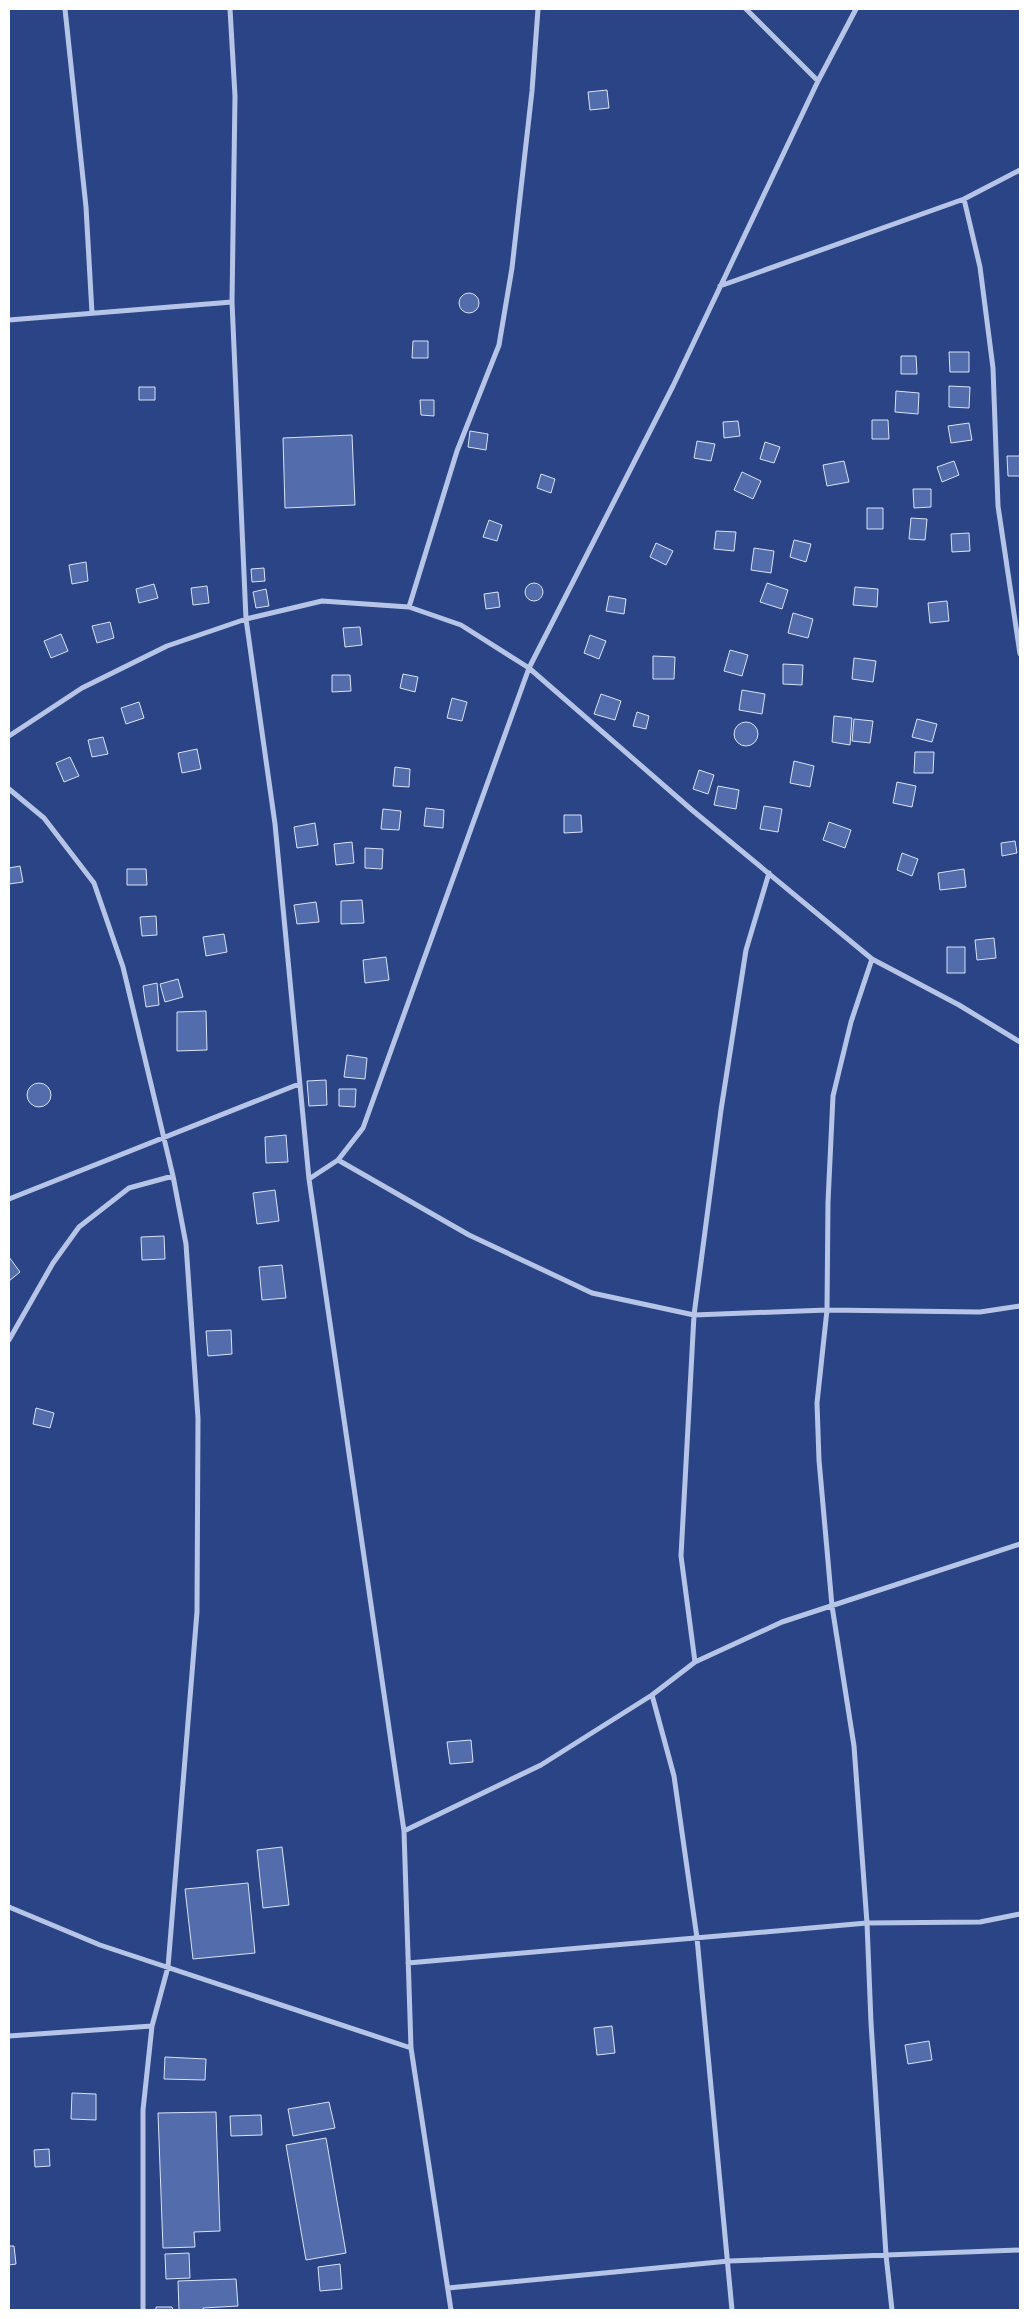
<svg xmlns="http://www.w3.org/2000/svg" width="1029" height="2319" viewBox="0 0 1029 2319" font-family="'DM Sans',sans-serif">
  <rect width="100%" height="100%" fill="#2b4485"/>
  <path fill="#536dac" stroke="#d9e2f6" d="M607,90l2,18 -19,2 -2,-18z
    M459 303a10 10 0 1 1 20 0a10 10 0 1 1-20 0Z
    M413,341h15v17h-16z
    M949,352h20v20h-19z
    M901,356h15l1,18h-16z
    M949,386l21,1 -1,21 -20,-1z
    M139,387h16v13h-16z
    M896,391l23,2 -1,21 -23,-2z
    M420,400h14v16l-13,-1z
    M872,420h16l1,19h-17z
    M738,421l2,15 -16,2 -1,-16z
    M969,423l3,17 -21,3 -3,-17z
    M470,431l18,3 -2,16 -18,-3z
    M352,435l3,70 -70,3 -2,-70z
    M697,441l18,3 -4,17 -17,-3z
    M765,442l15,5 -6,16 -14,-4z
    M1007,456h13v20h-12z
    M844,461l5,21 -22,4 -4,-21z
    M954,461l5,14 -17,7 -5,-15z
    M742,472l19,9 -8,18 -19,-9z
    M541,474l14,5 -4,14 -14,-5z
    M913,489h18v18l-17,1z
    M867,508h16v21h-16z
    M911,518l16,1 -2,21 -16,-1z
    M489,520l13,5 -5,16 -14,-4z
    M716,531l20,1 -2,19 -20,-2z
    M969,533l1,18 -18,1 -1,-18z
    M794,540l17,4 -5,18 -16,-5z
    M656,543l17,8 -7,14 -16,-8z
    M754,548l20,3 -3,22 -20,-3z
    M86,562l2,19 -16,3 -3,-19z
    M264,568l1,13 -13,1 -1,-13z
    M767,583l21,7 -6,19 -22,-7z
    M525 592a9 9 0 1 1 18 0a9 9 0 1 1-18 0Z
    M154,584l4,14 -19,5 -3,-14z
    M207,586l2,17 -16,2 -2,-17z
    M855,587l23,2 -1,18 -24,-2z
    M266,589l3,17 -13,2 -3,-16z
    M498,592l2,15 -14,2 -2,-15z
    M609,596l17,3 -2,15 -18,-3z
    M947,601l2,20 -19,2 -2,-20z
    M793,613l20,6 -5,19 -20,-5z
    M110,622l4,16 -17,5 -5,-17z
    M360,627l2,18 -17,2 -2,-19z
    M61,634l7,17 -17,7 -7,-17z
    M590,635l16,6 -7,18 -15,-6z
    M730,650l18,5 -6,21 -18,-5z
    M653,656l22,1 -1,22h-21z
    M854,658l22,3 -3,21 -21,-3z
    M783,664l20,1 -1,20 -19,-1z
    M403,674l15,3 -3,15 -15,-4z
    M332,675h18l1,16 -19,1z
    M742,690l23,4 -3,20 -23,-4z
    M601,694l20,7 -6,19 -21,-6z
    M452,698l15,4 -5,19 -15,-3z
    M139,702l5,16 -18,6 -5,-16z
    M637,712l12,4 -3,13 -13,-3z
    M834,716l18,2 -2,27 -18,-3z
    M854,719l19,2 -3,22 -18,-2z
    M917,719l20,5 -5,18 -20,-5z
    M734 734a12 12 0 1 1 24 0a12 12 0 1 1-24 0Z
    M103,737l5,17 -16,3 -4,-17z
    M197,749l4,20 -19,4 -4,-20z
    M915,752h19l-1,21h-19z
    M70,757l9,19 -15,6 -8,-19z
    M794,761l20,5 -4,21 -20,-4z
    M395,767l15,2 -1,18 -16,-1z
    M699,770l15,5 -6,19 -15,-5z
    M897,782l19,4 -4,21 -19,-4z
    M718,786l21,4 -3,19 -22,-4z
    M764,806l18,3 -4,23 -18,-3z
    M426,808l18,2 -1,18 -19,-2z
    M383,809l18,2 -2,19 -18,-1z
    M564,815h17l1,17 -18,1z
    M829,822l22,8 -6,18 -22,-8z
    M315,823l3,22 -21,3 -3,-21z
    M1015,841l2,12 -15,3 -1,-13z
    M352,842l2,21 -18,2 -2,-21z
    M365,848l18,1 -1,20 -17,-1z
    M902,853l16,6 -6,17 -15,-6z
    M20,866l3,16 -14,2v-16z
    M127,869h19l1,16h-20z
    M964,869l2,18 -26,3 -2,-17z
    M362,900l2,23 -23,1v-23z
    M316,902l3,20 -22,2 -3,-19z
    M156,916l1,19 -15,1 -2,-19z
    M224,934l3,18 -21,4 -3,-19z
    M994,938l2,20 -19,2 -2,-20z
    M947,947h18v26h-18z
    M386,957l3,23 -24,3 -2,-23z
    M178,979l5,18 -18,5 -5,-18z
    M157,983l2,22 -13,2 -3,-21z
    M206,1011l1,39 -30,1v-39z
    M347,1055l20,3 -2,21 -21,-2z
    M326,1080l1,25 -18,1 -2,-25z
    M27 1095a12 12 0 1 1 24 0a12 12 0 1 1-24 0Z
    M339,1089h17l-1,18 -16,-1z
    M286,1135l2,27 -22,1 -1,-26z
    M275,1190l4,31 -22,3 -4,-31z
    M164,1236l1,23 -23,1 -1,-23z
    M9,1257l11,15 -11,9z
    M282,1265l4,33 -24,2 -3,-33z
    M231,1330l1,24 -24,2 -2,-25z
    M36,1408l18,5 -4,15 -17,-4z
    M471,1740l2,22 -23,2 -3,-22z
    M282,1847l7,58 -26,3 -6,-58z
    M248,1883l7,70 -62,6 -8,-70z
    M612,2026l3,27 -18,2 -3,-27z
    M929,2041l3,19 -24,4 -3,-19z
    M165,2057l41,2 -1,21 -41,-1z
    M72,2093l24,1v26l-25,-1z
    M329,2102l6,26 -42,8 -5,-27z
    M216,2112l4,119 -26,1 1,15 -32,1 -5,-135z
    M261,2115l1,20 -31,1 -1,-20z
    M326,2138l20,115 -40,7 -20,-115z
    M49,2149l1,17 -15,1 -1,-17z
    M9,2246h5l2,18 -7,1z
    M189,2253l1,25 -24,1 -1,-25z
    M340,2264l2,25 -22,2 -2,-24z
    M236,2279l2,27 -35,2v2h-24l-1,-29z
    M156,2307h16l1,3h-17z"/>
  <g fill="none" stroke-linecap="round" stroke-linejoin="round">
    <path stroke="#b6c5e7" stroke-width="5" d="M65,9l21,198 6,106
      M230,9l5,87 -3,206 14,317 29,205 34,355 95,652 7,217 40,262
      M746,9l72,72
      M964,199l16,68 13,101 5,138 22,148
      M720,286l244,-87 56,-29
      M9,320l223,-18
      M409,607l48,-156 42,-106 13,-77 20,-177 6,-82
      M9,736l73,-48 85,-42 79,-27 76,-18 87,6 52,18 68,43 163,142 180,149 87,46 61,37
      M9,789l35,29 50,65 29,84 50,209 13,68 12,174 -1,194 -29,355 -16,59 -9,84v200
      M872,959l-21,63 -18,74 -5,106 -1,108 -10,93 2,57 13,146 22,140 13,177 4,100 15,232 6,55
      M338,1160l131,75 123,58 102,22 133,-5 153,2 40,-6
      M309,1179l29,-19 25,-32 166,-460 144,-282 145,-305 38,-72
      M9,1199l290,-115
      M9,1340l44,-77 26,-36 50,-39 44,-12
      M695,1662l-14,-106 13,-241 27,-205 25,-160 23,-77
      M652,1695l22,81 23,162 35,372
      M404,1831l137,-66 111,-70 43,-33 87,-40 238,-78
      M9,1907l91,38 311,103
      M408,1963l459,-40 113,-1 40,-8
      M9,2036l143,-10
      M448,2288l281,-27 291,-11"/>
  </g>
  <rect width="1029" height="2319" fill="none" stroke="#ffffff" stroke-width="20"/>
</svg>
